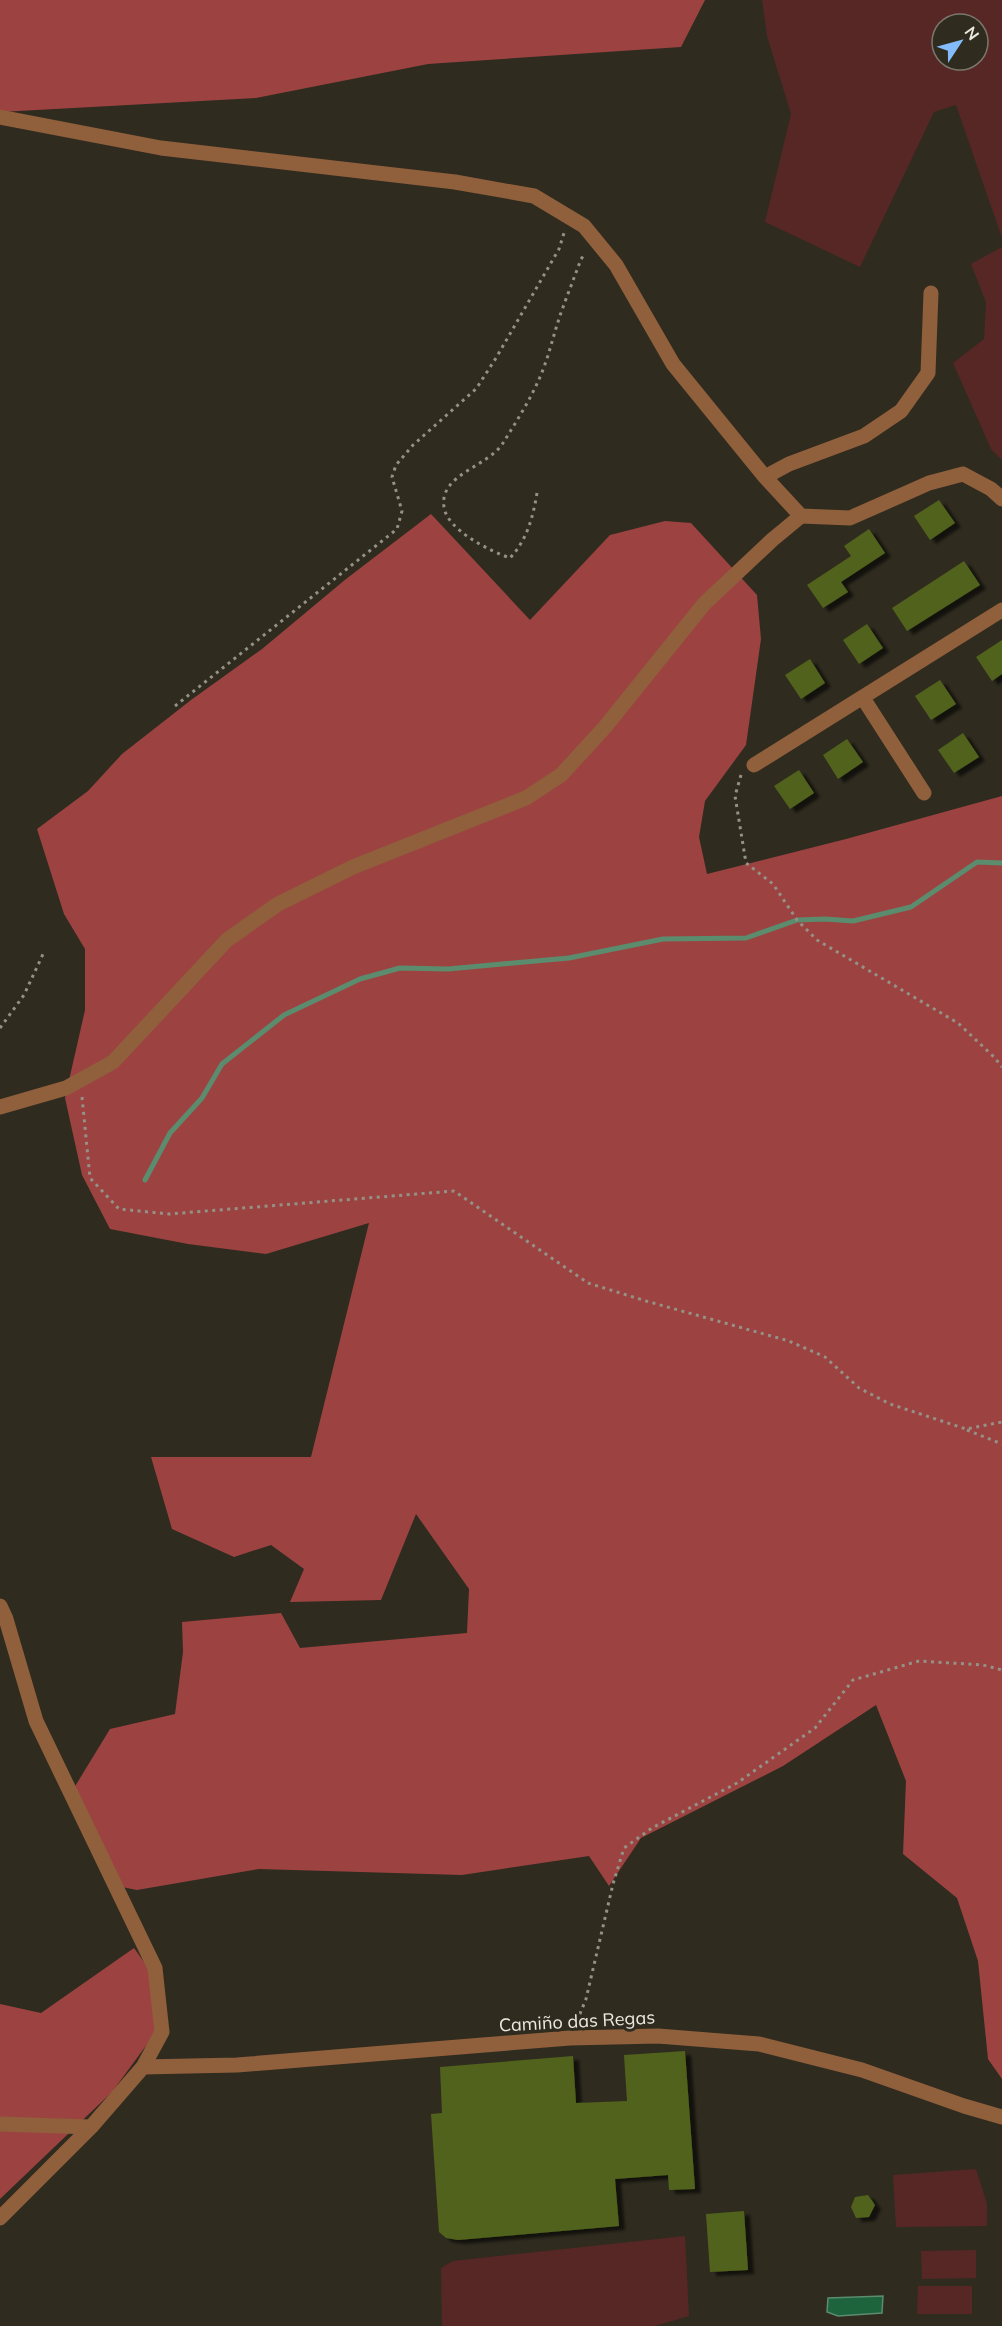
<svg xmlns="http://www.w3.org/2000/svg" width="1002" height="2326" viewBox="0 0 1002 2326" font-family="Mulish,sans-serif">
  <defs>
    <filter id="shadow"><feDropShadow dx="6" dy="4" stdDeviation="1.5" flood-color="#0009"/></filter>
  </defs>
  <rect width="100%" height="100%" fill="#2f2b1f"/>
  <path fill="#572725" fill-rule="evenodd" d="M762,0h240v238l-46,-133 -22,7 -74,155 -95,-45 26,-108 -24,-78zM942,24h36v36h-36z
    M1002,247v213l-11,-11 -38,-86 31,-24 2,-37 -15,-38z
    M976,2169l11,35v22l-91,1 -3,-52z
    M685,2236l4,80 -34,10h-213l-1,-58 12,-7z
    M976,2250v28l-54,1 -1,-28z
    M918,2286h54v28h-55z"/>
  <path fill="#9c4341" d="M0,0h705l-24,47 -253,17 -172,34 -256,14z
    M431,514l99,106 80,-85 55,-14 26,2 66,72 4,44 -15,106 -41,56 -6,36 8,37 139,-35 156,-43v1283l-14,-20 -10,-98 -21,-63 -54,-44 3,-73 -30,-76 -93,61 -142,72 -32,48 -20,-30 -127,19 -203,-6 -122,21 -30,-6 -33,-96 36,-59 65,-15 8,-62 -1,-30 99,-9 19,35 167,-15 2,-44 -53,-75 -35,86 -91,2 14,-33 -33,-24 -37,12 -62,-28 -21,-72h160l58,-234 -103,31 -78,-10 -78,-15 -28,-54 -17,-77 20,-88v-61l-21,-35 -27,-85 51,-38 34,-37 69,-54 71,-51 84,-70z
    M134,1948l15,21 10,59 -47,64 -112,107v-195l41,9z"/>
  <path fill="#1d643c" stroke="#5b8c6e" stroke-width="1.5" d="M883,2296l-1,17 -44,3 -11,-4 1,-14z"/>
  <g fill="none" stroke-linecap="round" stroke-linejoin="round">
    <path stroke="#5b8c6e" stroke-width="5" d="M145,1180l25,-47 32,-35 20,-34 62,-49 76,-36 40,-11 48,1 121,-11 94,-19 83,-1 51,-18 28,-1 28,2 58,-14 66,-45 25,1"/>
  </g>
  <path fill="#51621c" filter="url(#shadow)" d="M939,500l16,23 -25,17 -16,-24z
    M869,529l16,24 -44,29 7,10 -25,16 -16,-23 44,-29 -7,-10z
    M964,561l16,24 -73,46 -15,-23z
    M867,624l16,24 -24,16 -16,-24z
    M1002,640v34l-10,7 -16,-24z
    M810,659l15,24 -24,16 -16,-24z
    M940,680l16,24 -25,16 -16,-24z
    M963,733l16,24 -25,16 -16,-23z
    M847,739l16,23 -25,17 -15,-24z
    M799,770l15,23 -24,16 -16,-23z
    M685,2051l10,138 -26,1 -1,-15 -53,4 4,47 -161,14 -12,-2 -7,-6 -8,-118 11,-1 -2,-46 133,-11 3,47 51,-2 -3,-46z
    M868,2195l7,10 -6,12 -13,1 -5,-11 4,-10z
    M744,2211l4,59 -38,2 -4,-58z"/>
  <g fill="none" stroke-linecap="round" stroke-linejoin="round">
    <path stroke="#959187" stroke-width="3" stroke-dasharray="3 4.5" stroke-linecap="butt" d="M537,493c-4,24 -10,47 -27,65 -20,-7 -63,-28 -66,-51 -5,-33 44,-40 59,-64 15,-24 31,-49 41,-76 7,-19 11,-38 18,-57 6,-17 13,-34 19,-51l4,-5
      M175,706l222,-177 5,-18 -10,-34 4,-12 17,-20 63,-56 20,-31 63,-109 5,-16
      M741,775l-6,21 11,67 27,21 24,36 20,20 141,83 36,34 8,10
      M0,1028l24,-33 20,-43
      M82,1097l8,81 29,31 50,5 285,-23 134,92 58,18 143,40 36,16 34,31 31,16 76,25 36,-7
      M967,1430l35,14
      M577,2021l9,-22 27,-115 11,-36 28,-20 85,-45 78,-55 38,-48 66,-19 64,4 19,5"/>
    <path stroke="#905f3c" stroke-width="15" d="M0,117l161,31 294,34 79,14 50,30 32,39 57,99 92,113 36,39
      M765,477l24,-13 75,-28 37,-25 27,-38 3,-80
      M863,698l61,95
      M754,765l248,-155
      M0,1107l66,-19 47,-26 114,-122 51,-36 75,-37 173,-69 35,-23 44,-48 99,-123 68,-64 29,-24 49,2 79,-35 34,-9 28,15 11,10
      M0,1606l6,13 30,102 119,247 7,64 -19,35 -52,60 -91,91
      M143,2067l94,-2 333,-27 88,-2 101,8 103,26 102,36 38,11
      M0,2124l91,3"/>
  </g>
  <g text-anchor="middle" dominant-baseline="central" stroke-width="6" stroke-linejoin="round" paint-order="stroke">
    <g font-size="18" fill="#ece9e1" stroke="#2f2b1f">
      <text transform="translate(577 2021) rotate(-3)">Camiño das Regas</text>
    </g>
  </g>
  <g transform="translate(960 42) rotate(54)"><circle r="28" fill="#2f2b1f" stroke="#7b776d" stroke-width="1.5"/>
  <path d="M0-4.5L10 22L0 15L-10 22Z" fill="#84bcfb"/>
  <text y="-9" font-size="16" font-weight="bold" text-anchor="middle" fill="#ece9e1">N</text>
  </g>
</svg>
